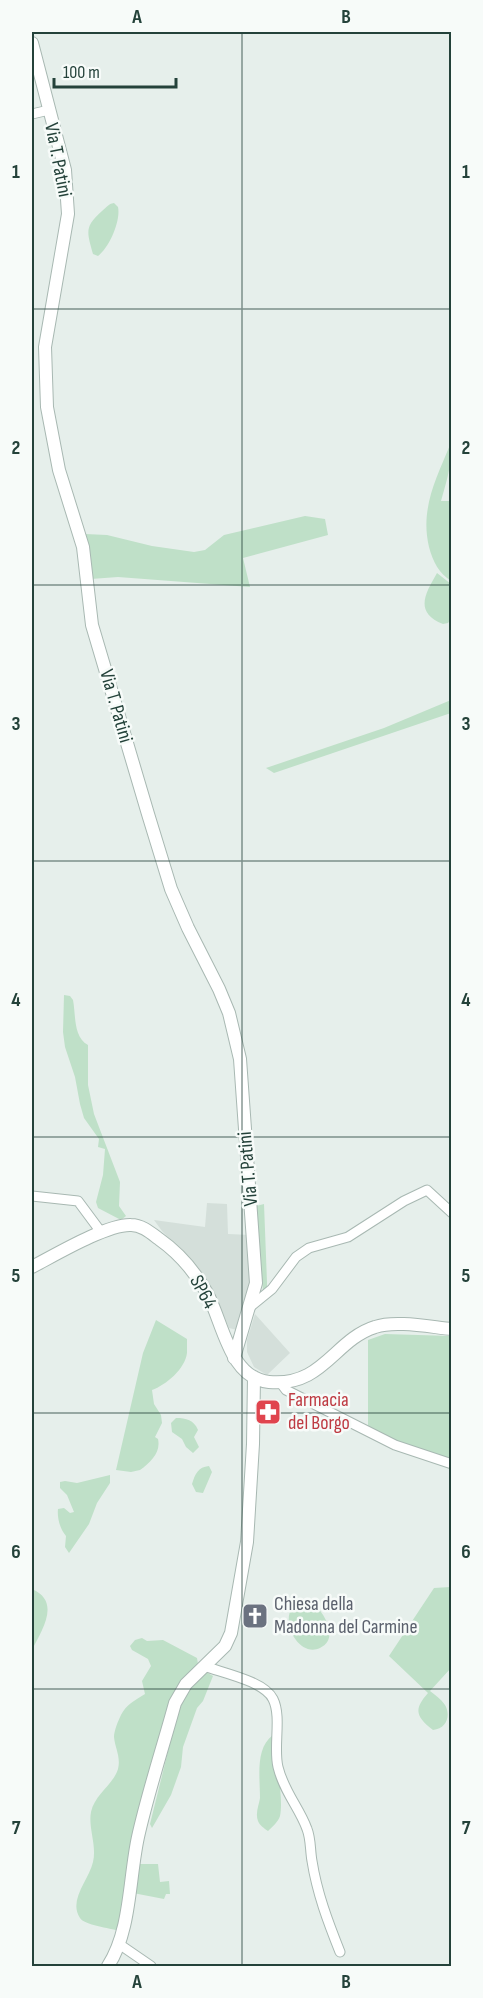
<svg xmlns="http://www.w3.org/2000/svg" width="483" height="1998" viewBox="0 0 483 1998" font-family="'Sofia Sans Condensed',sans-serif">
  <rect width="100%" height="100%" fill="#e6efeb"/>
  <path fill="#d4dfda" d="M207,1203l20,1 1,30 22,1 3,47 -16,48 -8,-2 -11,-25 -17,-30 -39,-42 -8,-11 51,7z
    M255,1314l35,39 -23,22 -13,-8 -7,-15v-12z"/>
  <path fill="#bfe0c8" d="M114,203l4,4c3,14 -9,41 -20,49l-5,-2c-6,-22 -9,-27 9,-43 5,-4 6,-7 12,-8z
    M450,445l1,1c1,19 -5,37 -10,55h10v80c-12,-8 -18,-19 -22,-34 -9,-38 7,-68 21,-102z
    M305,516l20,3 3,16 -85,23 7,29 -132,-10 -27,2 -6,-45 22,1 45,11 42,6 11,-2 19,-15z
    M437,573l14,11v35l-3,4 -5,1c-29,-12 -18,-30 -6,-51z
    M451,700v13l-177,60 -8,-5 118,-40z
    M64,995l6,1 3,4c3,15 0,37 15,45v40l6,29 26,68 -1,24 7,10 -5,4 -23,-12 -2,-6 7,-27 2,-26 -7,-2 1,-8 -15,-21 -4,-14 -5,-27 -10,-30 -2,-15z
    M264,1204l3,78v7l-4,2 -7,-85z
    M156,1320l31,19c0,4 0,10 0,14 -2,16 -21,32 -35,37l2,14 7,11 1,8 -7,14 3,2c3,13 -7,23 -18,31l-9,2 -15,-2 27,-117z
    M385,1334l66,2v125l-63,-23 -20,-11v-87z
    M176,1418c10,0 18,2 22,12l-4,7 5,10 -6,6 -7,-6 -4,-8 -10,-7 -1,-9z
    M209,1466l3,6 -9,21 -7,-1 -4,-8c3,-10 6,-17 17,-18z
    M110,1475v8l-13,20 -8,21 -20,29 -4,-6 1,-11c-6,-7 -9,-18 -8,-27l6,-1 6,5 4,-1 -7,-17 -7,-7v-6l5,-1 12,2z
    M451,1585v83l-21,23c5,4 11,8 15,14 6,10 2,24 -12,25 -18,-14 -19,-21 -5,-37l-39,-37 45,-68 16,-1z
    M32,1589c30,13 9,42 0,61z
    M307,1599c14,7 35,39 13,49 -25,12 -49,-43 -13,-49z
    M142,1638l5,3 16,-1 34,18 1,6 -18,24 -61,243c-9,-3 -35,-6 -39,-13 -12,-18 9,-38 13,-56 4,-17 -5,-34 -2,-50 4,-18 22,-27 27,-43 3,-12 -3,-21 -4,-32 0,-6 4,-16 7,-22 5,-10 14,-15 24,-21l-3,-13 9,-15 -3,-7 -16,-9 -2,-4 5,-6z
    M206,1672l7,4 -10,25 -6,7 -14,39 -2,20 -10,28 -19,33 -2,-4 30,-121 6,-13z
    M273,1735c2,20 11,63 7,81 -2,6 -7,10 -12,15 -4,-3 -8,-5 -10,-10 -3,-8 1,-16 2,-23 0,-21 -5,-50 13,-63z
    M136,1864h22l2,18 9,-1 1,13h-4l-2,5 -31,-6z"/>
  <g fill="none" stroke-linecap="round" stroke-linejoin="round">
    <g stroke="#a8b8b2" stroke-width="11">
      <path id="minor" d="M32,114l17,-4
        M32,1196l46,5 23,31
        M250,1307l22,-18 24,-32 13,-9 39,-11 56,-36 23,-11 25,23
        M280,1382l6,8 109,55 57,19
        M204,1666c19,7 60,15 69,33 9,18 0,48 5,68 6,25 21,40 29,62 4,10 3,21 5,32 5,32 16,61 28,91
        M119,1944l32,22"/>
    </g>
    <g stroke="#a8b8b2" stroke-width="14">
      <path id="tertiary" d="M32,43l33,127 3,44 -23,133 2,60 12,63 24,77 9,78 56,189 23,75 17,39 31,61 10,24 11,46 16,224 -22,75
        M32,1267c23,-12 75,-43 99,-42 11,0 20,8 28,14 20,14 36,33 48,54 16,29 22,85 62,89 54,5 65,-42 106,-55 20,-7 55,0 77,2
        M108,1966c23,-35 21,-88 30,-129 10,-45 25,-90 37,-134l11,-19 39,-38 6,-13 16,-91 6,-98 1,-67"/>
    </g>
    <use href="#minor" stroke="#fff" stroke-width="9"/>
    <use href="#tertiary" stroke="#fff" stroke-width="12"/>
  </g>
  <path fill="none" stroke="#24423a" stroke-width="1.5" stroke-opacity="0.55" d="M242,32v1934M32,309h420M32,585h420M32,861h420M32,1137h420M32,1413h420M32,1689h420"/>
  <defs>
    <g id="pharmacy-square" transform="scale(1.35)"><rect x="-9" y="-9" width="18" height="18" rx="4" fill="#e0444e" stroke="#f7fbf9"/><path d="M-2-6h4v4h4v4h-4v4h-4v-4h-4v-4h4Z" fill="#fff"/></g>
    <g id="church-square" transform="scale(1.35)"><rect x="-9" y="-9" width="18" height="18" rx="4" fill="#6b7280" stroke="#f7fbf9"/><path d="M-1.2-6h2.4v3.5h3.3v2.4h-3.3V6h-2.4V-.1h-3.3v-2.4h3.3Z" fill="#fff"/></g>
  </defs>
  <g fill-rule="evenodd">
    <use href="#pharmacy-square" x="268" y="1412"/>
    <use href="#church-square" x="255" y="1616"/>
  </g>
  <g text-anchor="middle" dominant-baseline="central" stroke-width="5" stroke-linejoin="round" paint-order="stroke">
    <g font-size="20" fill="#24423a" stroke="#f7fbf9">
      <text transform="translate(58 160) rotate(79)">Via T. Patini</text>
      <text transform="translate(116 706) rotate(74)">Via T. Patini</text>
      <text transform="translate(248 1169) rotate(-95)">Via T. Patini</text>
      <text transform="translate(203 1292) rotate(61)">SP64</text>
    </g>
    <g font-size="20" fill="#be3a42" stroke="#f7fbf9" text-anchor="start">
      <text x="288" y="1400">Farmacia<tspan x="288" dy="23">del Borgo</tspan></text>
    </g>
    <g font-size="20" fill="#5b616d" stroke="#f7fbf9" text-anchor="start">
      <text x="274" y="1604">Chiesa della<tspan x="274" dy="23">Madonna del Carmine</tspan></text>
    </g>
  </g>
  <rect width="483" height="1998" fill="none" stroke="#f7fbf9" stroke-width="66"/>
  <path d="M54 78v9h122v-9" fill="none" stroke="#24423a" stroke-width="3"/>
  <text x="63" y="78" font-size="18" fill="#24423a" stroke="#f7fbf9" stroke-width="4.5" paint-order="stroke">100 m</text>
  <rect x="33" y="33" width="417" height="1932" fill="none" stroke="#24423a" stroke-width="2"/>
  <g font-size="20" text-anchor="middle" font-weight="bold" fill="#24423a">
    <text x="137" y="23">A</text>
    <text x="346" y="23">B</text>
    <text x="16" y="178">1</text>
    <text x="466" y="178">1</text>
    <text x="16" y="454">2</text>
    <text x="466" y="454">2</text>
    <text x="16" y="730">3</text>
    <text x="466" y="730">3</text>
    <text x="16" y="1006">4</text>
    <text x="466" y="1006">4</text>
    <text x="16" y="1282">5</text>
    <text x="466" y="1282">5</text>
    <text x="16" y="1558">6</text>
    <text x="466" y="1558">6</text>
    <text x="16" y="1834">7</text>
    <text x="466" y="1834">7</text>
    <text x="137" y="1988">A</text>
    <text x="346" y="1988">B</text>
  </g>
</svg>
